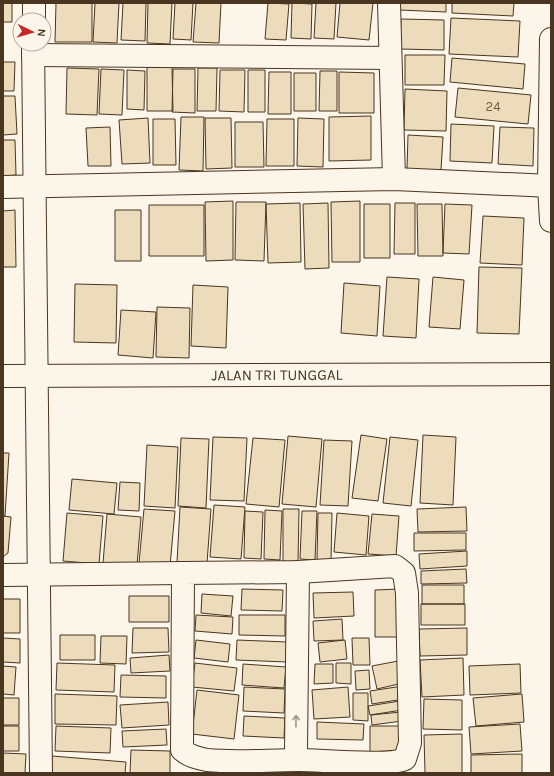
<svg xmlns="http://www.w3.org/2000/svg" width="554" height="776" viewBox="0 0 554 776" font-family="Karla,sans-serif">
  <rect width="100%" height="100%" fill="#fbf6e9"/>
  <path fill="#ecdcbc" stroke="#4a3520" d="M3,3h9v19h-9z
    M56,3h36v39h-37z
    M95,3h24l-2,40 -24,-1z
    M123,3h23l-1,38 -24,-1z
    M148,3h24l-2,41 -23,-1z
    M175,3h18l-2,37 -18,-1z
    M196,3h25l-2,40 -26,-1z
    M268,3l21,1 -3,36 -21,-1z
    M292,3l20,1 -1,35 -20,-1z
    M316,3h20l-2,36 -20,-1z
    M340,3h33l-4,37 -32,-3z
    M400,3h46v9l-46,-2z
    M452,3h62l-1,13 -61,-3z
    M451,18l69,3 -2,36 -69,-3z
    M401,19l43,1v30l-44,-1z
    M405,55h40l-1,30h-39z
    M452,58l73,6 -2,25 -73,-7z
    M3,62h12l-1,29h-11z
    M147,67h25l1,44h-26z
    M67,68l32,1 -2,46 -31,-1z
    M198,68h19l-1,43h-19z
    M101,69l23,1 -2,45 -23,-1z
    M173,69h22v44l-23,-1z
    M127,70l18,1 -1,39 -17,-1z
    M220,70h25l-1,42 -25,-1z
    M248,70h17v42h-17z
    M320,71h17v40h-18z
    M269,72h22v42h-23z
    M339,72l35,1v40h-35z
    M294,73h22v38h-22z
    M458,88l73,7 -3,29 -73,-7z
    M405,89l42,2 -1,40 -42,-1z
    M3,96h12l2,38 -14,1z
    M371,116v44l-42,1v-44z
    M181,117h23l-1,54 -24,-1z
    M148,118l2,45 -28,1 -3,-44z
    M205,118h26l1,50 -26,1z
    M298,118l26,1 -1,48 -26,-1z
    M153,119h22l1,46h-23z
    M267,119h27v47h-28z
    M235,122h28l1,45h-29z
    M451,124l43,2 -2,37 -42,-2z
    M110,127l1,39h-23l-2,-38z
    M500,127l34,1 -1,38 -35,-2z
    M408,135l35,2 -2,33 -34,-1z
    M3,140h12l1,35 -13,1z
    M233,201v59l-27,1 -1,-59z
    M360,201v61h-28l-1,-60z
    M236,202h30l-2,59 -29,-1z
    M300,203l1,59 -33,1 -2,-59z
    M328,203l1,65 -24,1 -2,-65z
    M395,203h20v51h-21z
    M364,204h26v54h-26z
    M417,204h25l1,52h-25z
    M445,204l27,1 -3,49 -26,-1z
    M149,205h55v51h-55z
    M15,210l1,57h-13v-56z
    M115,210h26v51h-26z
    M483,216l41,2 -2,47 -42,-2z
    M479,267l43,1 -3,66 -42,-1z
    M387,277l32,2 -3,59 -33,-2z
    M433,277l31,3 -4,49 -31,-2z
    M344,283l36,3 -3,50 -36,-3z
    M75,284l42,1 -1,58 -42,-1z
    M193,285l35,2 -2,61 -35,-2z
    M157,307l33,1 -1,50 -33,-1z
    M121,310l35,2 -3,46 -35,-3z
    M361,435l26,4 -9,62 -26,-3z
    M423,435l33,2 -3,68 -33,-2z
    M288,436l34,3 -6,68 -34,-3z
    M213,437l34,1 -3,63 -34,-1z
    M390,437l28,3 -7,66 -28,-3z
    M181,438l28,1 -3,69 -28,-2z
    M253,438l32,2 -6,67 -33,-3z
    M324,440l28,1 -4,65 -28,-1z
    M147,445l31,2 -3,61 -31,-2z
    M3,453h6l-4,63h-2z
    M72,479l45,4 -3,31 -45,-4z
    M120,482l20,1 -1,28 -21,-1z
    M214,505l31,2 -4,52 -31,-2z
    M180,507l31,2 -4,54 -30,-1z
    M466,507l1,24 -49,1 -1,-23z
    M144,509l31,2 -5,55 -31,-3z
    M283,509h16l-1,54h-15z
    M265,510l17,1 -2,49 -16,-1z
    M245,511l18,1 -2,47 -17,-1z
    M302,511h15l-2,49 -15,-1z
    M67,513l36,3 -4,48 -36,-3z
    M318,513h14l-1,48 -14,-1z
    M337,513l32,3 -3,39 -32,-3z
    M107,514l34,3 -4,48 -34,-2z
    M372,514l27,2 -3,40 -28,-2z
    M3,516l8,1 -3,36 -5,4z
    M414,533h52v17l-52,1z
    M467,551v15l-47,3 -1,-15z
    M466,569l1,14 -46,1v-13z
    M422,585h42v19h-42z
    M242,589l41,1 -1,21 -41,-1z
    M400,589l1,48h-26v-47z
    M353,592l1,24 -40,2 -1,-25z
    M202,594l31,2 -2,20 -30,-3z
    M129,596h40v26h-40z
    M3,599h17v34h-17z
    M421,604h44v21h-44z
    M196,615l37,2 -1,17 -37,-3z
    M239,615h46v21l-46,-1z
    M342,619l1,21 -29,1 -1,-20z
    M133,628h35l1,24 -37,1z
    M467,628v27l-47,1 -1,-27z
    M60,635h35v25h-35z
    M101,636h26l-1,28 -26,-1z
    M3,638l17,1v24l-17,-1z
    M352,638h17l1,27h-17z
    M196,640l34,4 -2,18 -34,-4z
    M237,640l50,2v20l-51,-2z
    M345,640l2,19 -27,3 -2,-19z
    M169,655l1,16 -39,2 -1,-15z
    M463,658l1,37 -42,2 -2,-37z
    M398,661l5,22 -26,6 -5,-23z
    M57,663l58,2 -1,27 -58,-2z
    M195,663l42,5 -3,23 -42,-4z
    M336,663h15v21l-15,-1z
    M243,664l43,3 -2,21 -42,-3z
    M315,664h18v19l-19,1z
    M520,664l1,29 -51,2 -1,-29z
    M3,666l13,1 -2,28 -11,-1z
    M369,670l1,19 -14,1 -1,-19z
    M121,675l45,1v22l-46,-1z
    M403,686l1,13 -32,5 -2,-13z
    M244,687l41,2 -1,24 -41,-2z
    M348,687l2,30 -36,2 -2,-29z
    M197,690l42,5 -5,44 -42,-5z
    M353,693h15v28l-15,-1z
    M55,694l62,2 -1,29 -61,-1z
    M522,694l2,28 -48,4 -3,-28z
    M3,698h16v27h-16z
    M424,699l38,1v30l-39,-1z
    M400,701l2,9 -32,5 -2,-9z
    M168,702l1,23 -47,3 -2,-23z
    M401,712l1,9 -30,4 -1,-10z
    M244,716l41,2 -1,20 -41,-2z
    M317,722l47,2 -1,16 -46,-1z
    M520,724l2,27 -51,3 -2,-27z
    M3,726h16v25h-16z
    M56,726l55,2 -1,25 -55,-2z
    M370,726h33l-1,34 -32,-1z
    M166,729l1,16 -44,2 -1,-16z
    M462,734v39h-37l-1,-38z
    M131,750l39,1v22h-40z
    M3,753l23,1 -1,19h-22z
    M522,754v19h-51v-18z
    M52,756l74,6 -1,11h-74z"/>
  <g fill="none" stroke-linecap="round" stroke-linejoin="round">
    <g stroke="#4a3520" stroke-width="24">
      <g id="minor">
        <path d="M389,3l5,176"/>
        <path d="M34,20v-17"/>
        <path d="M551,39l-2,147 2,35"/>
        <path d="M33,44l8,729"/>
        <path d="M33,55l357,3"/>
        <path d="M3,187l391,-8 157,7"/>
        <path id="s1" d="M3,376l548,-2"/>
        <path d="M395,566l9,7 3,20 3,150 -5,16c-16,8 -85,1 -106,1 -31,0 -62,3 -92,0 -10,-2 -18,-4 -25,-10l1,-177 115,-1z"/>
        <path d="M3,575l180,-2"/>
        <path d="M298,760l-2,-10 2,-178"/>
      </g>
    </g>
    <use href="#minor" stroke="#fbf6e9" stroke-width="22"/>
  </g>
  <defs><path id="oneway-shaft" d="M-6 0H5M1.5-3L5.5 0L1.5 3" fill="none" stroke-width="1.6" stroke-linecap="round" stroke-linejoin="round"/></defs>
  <use stroke="#a29684" href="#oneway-shaft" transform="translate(296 721) rotate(-89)"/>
  <g text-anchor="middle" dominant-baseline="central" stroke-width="3" stroke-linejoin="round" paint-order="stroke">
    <g font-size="13" fill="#725f47">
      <text x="493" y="106">24</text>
    </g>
    <g font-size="15" fill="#4a3520" stroke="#fbf6e9">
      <text stroke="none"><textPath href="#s1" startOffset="274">JALAN TRI TUNGGAL</textPath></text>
    </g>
  </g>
  <rect width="554" height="776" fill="none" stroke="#4a3520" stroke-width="8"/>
  <g transform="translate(32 32) rotate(95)"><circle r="19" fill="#fbf6e9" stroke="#b4a999"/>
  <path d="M0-3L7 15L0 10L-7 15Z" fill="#c62828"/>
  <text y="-6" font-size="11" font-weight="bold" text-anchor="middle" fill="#4a3520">N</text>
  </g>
</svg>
